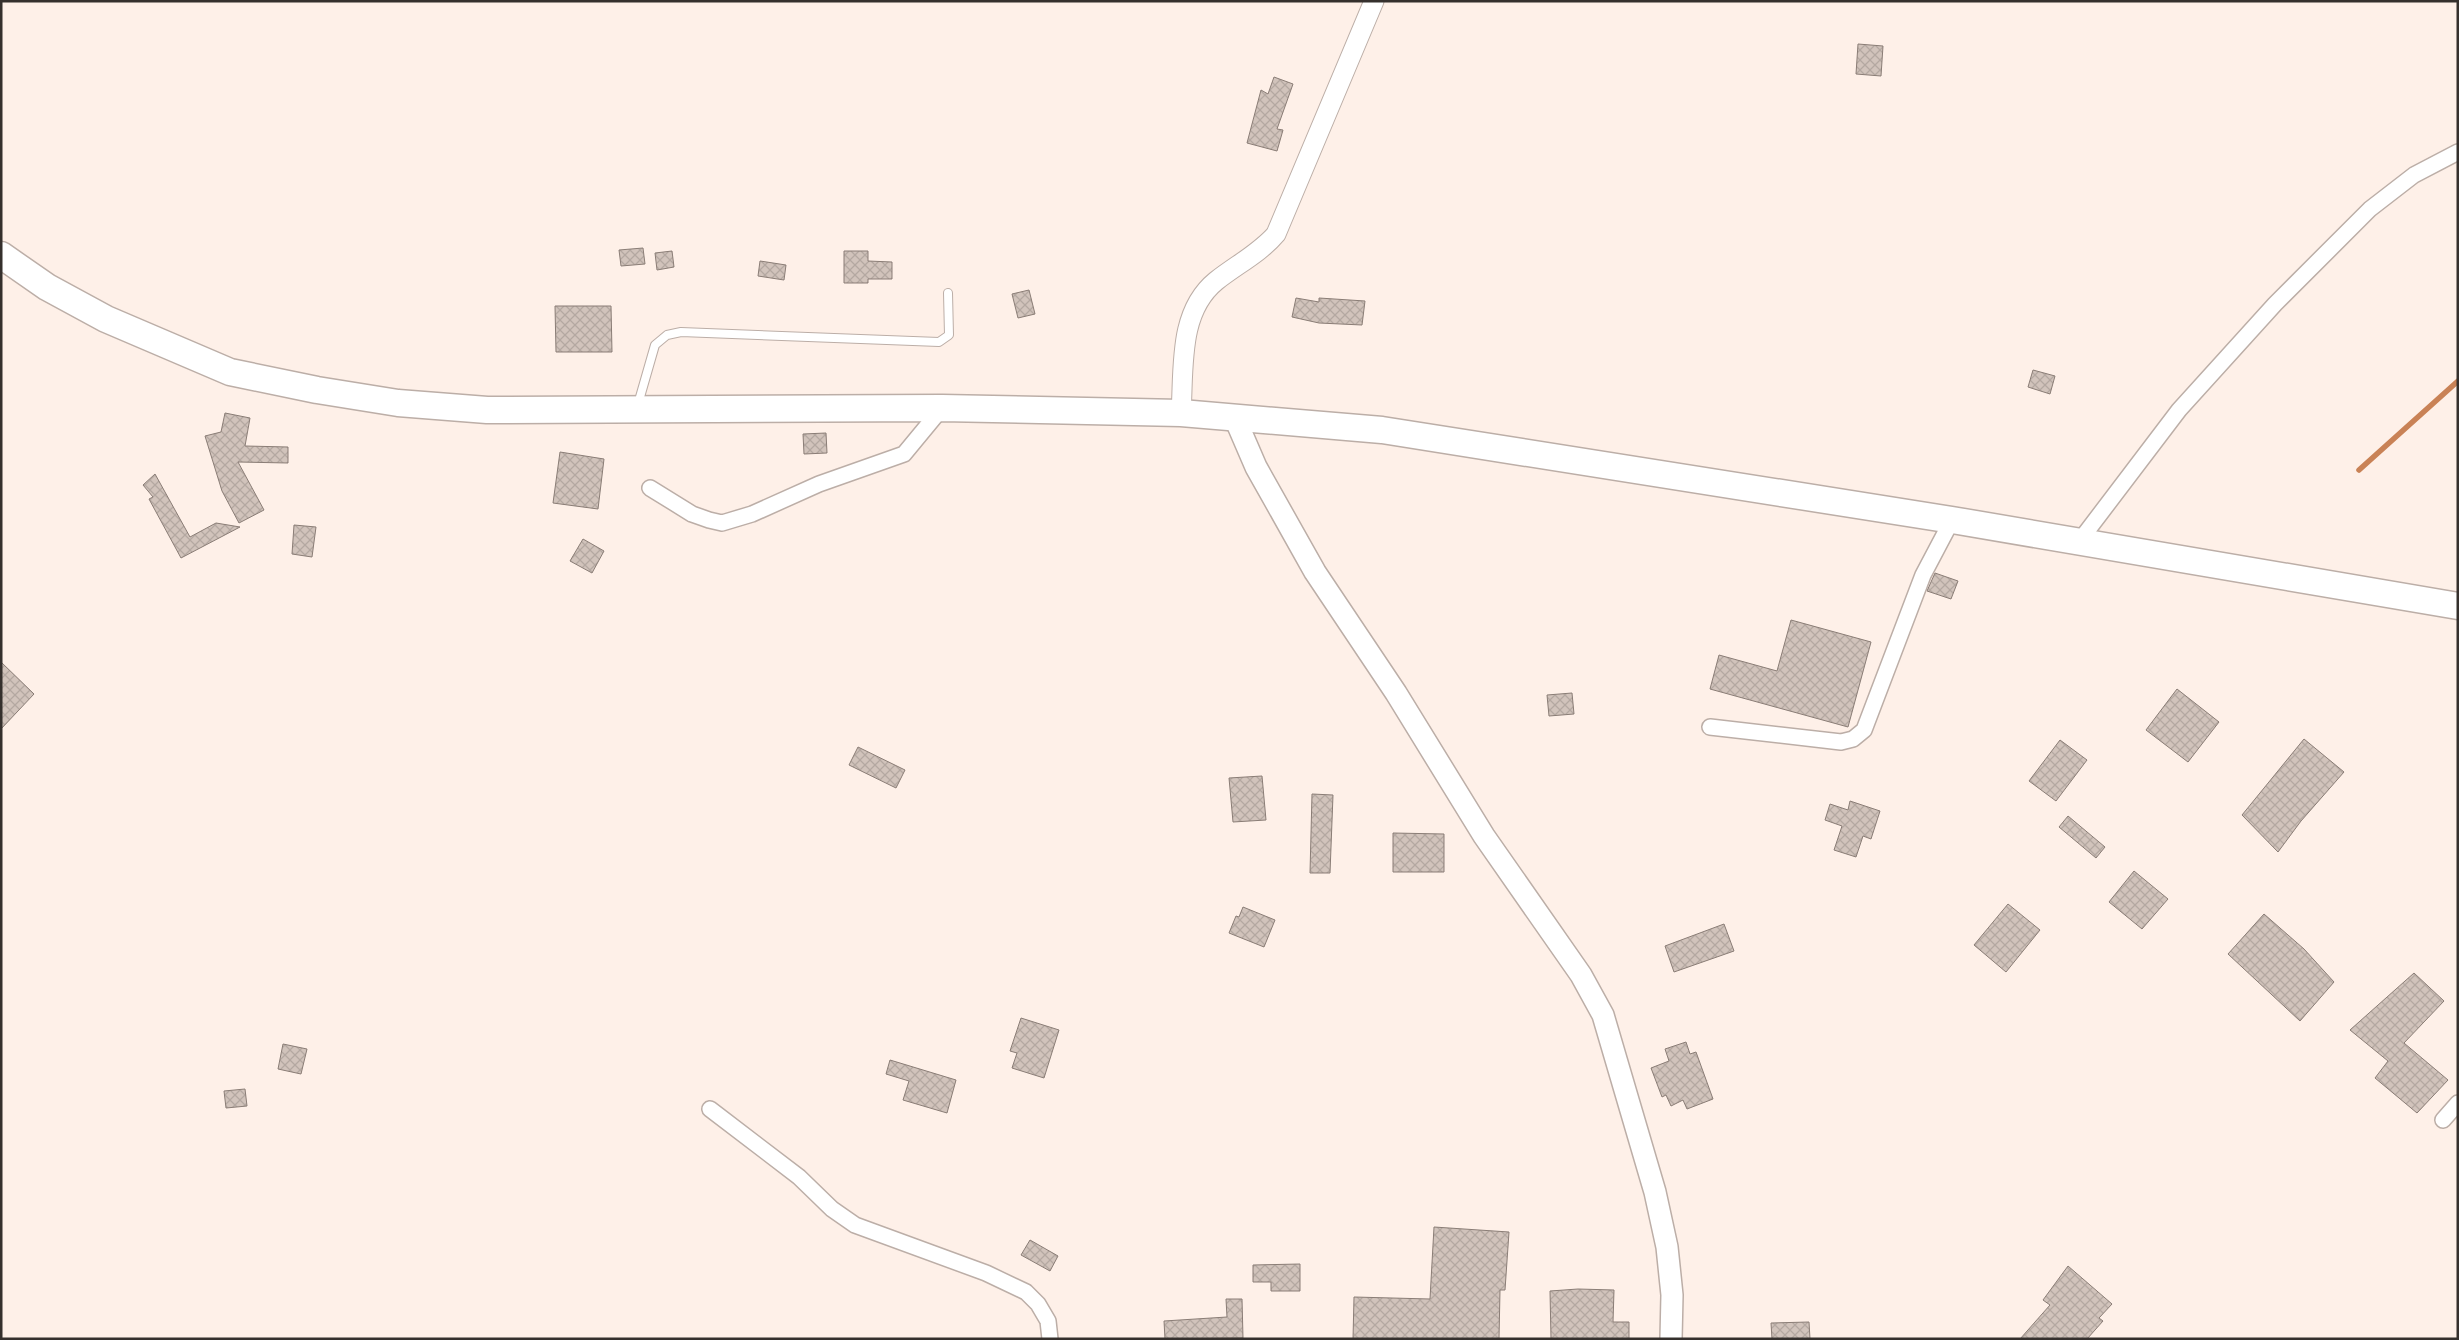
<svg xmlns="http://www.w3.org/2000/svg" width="2459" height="1340" viewBox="0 0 2459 1340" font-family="'Nunito Sans',sans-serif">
  <defs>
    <pattern id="building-cross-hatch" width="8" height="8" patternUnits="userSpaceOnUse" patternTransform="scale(1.25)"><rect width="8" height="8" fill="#d1c3bb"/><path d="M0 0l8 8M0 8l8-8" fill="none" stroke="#b4a8a1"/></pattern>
  </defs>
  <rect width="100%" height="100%" fill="#fef0e8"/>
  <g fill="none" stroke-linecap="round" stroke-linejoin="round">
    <path stroke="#c98256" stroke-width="5.5" d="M2359,470l99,-89"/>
  </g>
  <path fill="url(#building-cross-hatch)" stroke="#8a7d76" d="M1858,44l25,2 -2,30 -25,-2z
    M1274,77l19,7 -16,45 6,1 -6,21 -30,-8 14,-53 7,4z
    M643,248l2,16 -24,2 -2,-16z
    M672,251l2,16 -17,3 -2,-17z
    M844,251h24v10l24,1v17h-24v4h-24z
    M760,261l26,4 -2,15 -26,-4z
    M1029,290l6,24 -17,4 -6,-24z
    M1296,298l23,4v-4l46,3 -3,24 -43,-2 -27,-6z
    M555,306h56l1,46h-56z
    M2033,370l22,6 -5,18 -22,-7z
    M225,413l25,5 -5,28 43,1v16l-50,-1 26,48 -25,13 -17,-32 -17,-55 16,-4z
    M826,433l1,20 -23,1 -1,-20z
    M560,452l44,7 -6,50 -45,-6z
    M155,474l35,63 26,-14 24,4 -59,31 -32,-59 4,-2 -10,-12z
    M294,525l22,2 -4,30 -20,-3z
    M583,539l21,12 -12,22 -22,-12z
    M1935,573l23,8 -7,18 -24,-8z
    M1791,620l80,22 -23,85 -138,-38 9,-34 58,16z
    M1,662l33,32 -33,35z
    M2177,689l42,33 -31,40 -42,-32z
    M1572,693l2,21 -25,2 -2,-21z
    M2304,739l40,33 -43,49 -23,31 -36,-37z
    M2060,740l27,20 -31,41 -27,-20z
    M858,747l47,23 -9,18 -47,-23z
    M1262,776l4,44 -33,2 -4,-44z
    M1312,794l21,1 -3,78h-20z
    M1850,801l30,10 -9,28 -8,-3 -7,21 -22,-7 8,-24 -17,-6 5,-16 18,6z
    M2068,816l37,31 -9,11 -37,-31z
    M1393,833l51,1v38h-51z
    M2134,871l34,28 -26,30 -33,-27z
    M2008,904l32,26 -34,42 -32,-27z
    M1243,907l32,13 -11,27 -35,-14 7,-17 3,1z
    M2264,914l40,35 30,33 -34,39 -72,-67z
    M1724,924l10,27 -60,21 -9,-26z
    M2414,973l30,28 -40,42 44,37 -31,33 -42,-35 13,-17 -38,-31z
    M1021,1018l38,12 -15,48 -32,-10 5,-15 -7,-2z
    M1686,1042l4,12 6,-2 17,47 -26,10 -4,-9 -12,6 -5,-11 -4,2 -11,-29 18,-7 -4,-12z
    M283,1044l24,5 -6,25 -23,-5z
    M890,1060l66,20 -9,33 -44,-13 6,-19 -23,-7z
    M245,1089l2,17 -21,2 -2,-17z
    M1434,1227l75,5 -4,58h-5l-1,49h-146l1,-42 76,2z
    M1030,1240l28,16 -8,15 -29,-16z
    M1300,1264v27h-29v-9h-18v-17z
    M2068,1266l44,38 -13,14 4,3 -16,18h-67l30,-34 -7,-5z
    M1578,1289l36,1 -1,32h16v17h-78l-1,-48z
    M1226,1299h16l1,39 -78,1 -1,-18 63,-4z
    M1809,1322l1,17h-38l-1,-16z"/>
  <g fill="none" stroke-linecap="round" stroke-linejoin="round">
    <g stroke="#bcaea7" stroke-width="10">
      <path id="service" d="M638,404l17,-59 12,-10 14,-3 258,10 10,-7 -1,-42"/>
    </g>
    <g stroke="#bcaea7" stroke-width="18">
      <path id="minor" d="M650,488l42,26 17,6 13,3 30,-9 67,-30 85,-30 38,-46
        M2078,543l101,-133 96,-106 95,-95 44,-34 44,-23
        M1710,727l131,15 12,-3 11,-9 59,-155 29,-55
        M710,1109l89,68 33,32 23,16 131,48 40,19 12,12 10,17 2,18
        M2443,1120l15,-17"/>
    </g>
    <g stroke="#bcaea7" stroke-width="21">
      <path id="tertiary" d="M1181,413c3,-45 -3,-101 35,-132 20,-16 44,-28 60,-47l98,-233"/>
    </g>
    <g stroke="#bcaea7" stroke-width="24">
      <path id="secondary" d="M1234,416l22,51 59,105 81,121 88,143 97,139 22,40 52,177 12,55 5,48 -1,44"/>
    </g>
    <g stroke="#bcaea7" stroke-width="29">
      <path id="trunk" d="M1,255l46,32 59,32 124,53 87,18 81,13 89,7 455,-2 239,5 201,17 570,90 506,86"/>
    </g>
    <use href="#service" stroke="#fff" stroke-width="8"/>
    <use href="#minor" stroke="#fff" stroke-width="15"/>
    <use href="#tertiary" stroke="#fff" stroke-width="19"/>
    <use href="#secondary" stroke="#fff" stroke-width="21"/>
    <use href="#trunk" stroke="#fff" stroke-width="26"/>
  </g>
  <rect width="2459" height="1340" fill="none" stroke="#35302d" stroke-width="5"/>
</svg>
